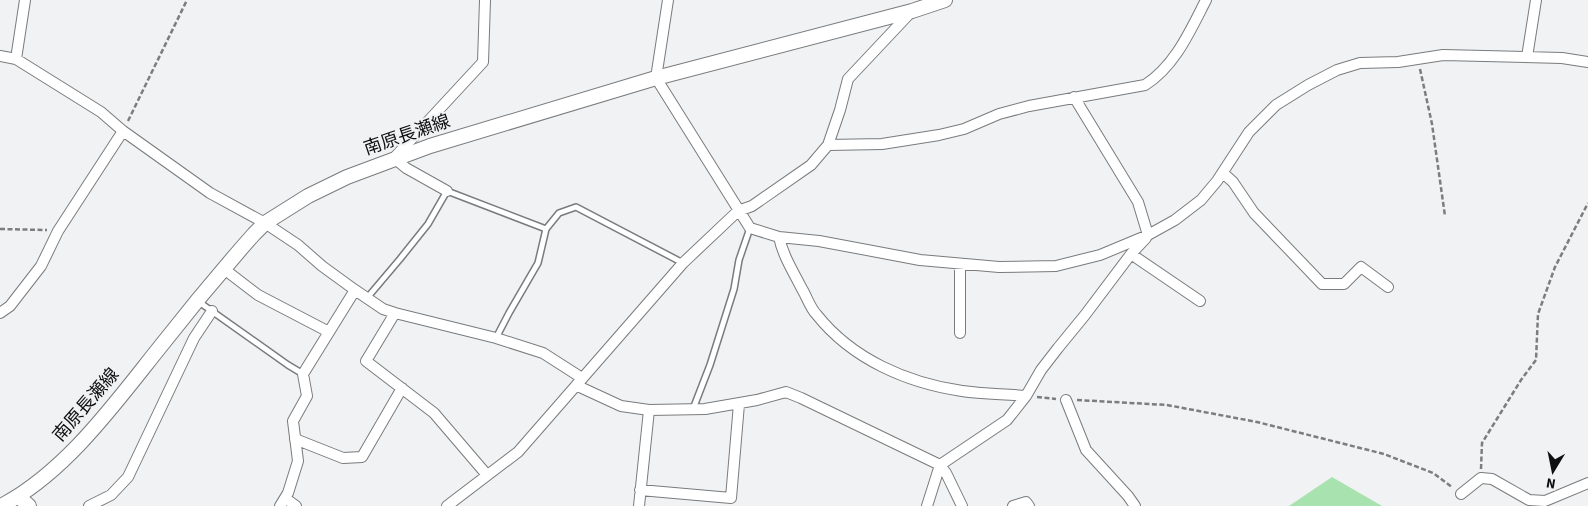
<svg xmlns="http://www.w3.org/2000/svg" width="1588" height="506" viewBox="0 0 1588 506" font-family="'Source Sans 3','Noto Sans JP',sans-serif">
  <rect width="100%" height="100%" fill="#f0f2f4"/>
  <path fill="#a8e2af" d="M1332,477l50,29h-93z"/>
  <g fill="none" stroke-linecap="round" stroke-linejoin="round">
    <g stroke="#797b7d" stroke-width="8">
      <path id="lane" d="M367,298l33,-39 28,-35 19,-33 99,38
        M199,302l89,63 15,9
        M496,338l13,-25 29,-50 8,-34 13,-16 17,-6 107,56
        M693,409l17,-44 24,-76 5,-29 11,-32"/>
    </g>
    <g stroke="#797b7d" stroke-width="12">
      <path id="street" d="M668,0l-12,78 94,150 29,9 40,4 101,19 79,7 57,-1 44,-11 48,-20 27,-15 26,-20 16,-19 32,-49 27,-27 32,-20 29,-15 23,-7 38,-1 45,-7 119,3 26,4
        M0,56l16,3 85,53 22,19 87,62 55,30 33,22 24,21 33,24 28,19 12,4 101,25 47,15 39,25
        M1527,57l9,-57
        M16,59l9,-59
        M1074,97l64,105 10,33
        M828,145l54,-1 57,-9 25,-6 35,-15 30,-8 116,-21c30,-19 45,-54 61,-85
        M1223,173l10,9 21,31 68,71h22l17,-17 27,20
        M447,191l-41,-23 -12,-10 89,-96 2,-62
        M779,237c4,19 14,34 23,52 5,8 8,19 15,26 35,44 90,68 145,76 21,3 43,3 64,5
        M1131,254l69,47
        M224,269l34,26 71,37
        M0,313l10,-7 31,-40 17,-35 65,-100
        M395,313l-29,48 68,52 53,62
        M960,333v-69
        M577,384l5,4 39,18 28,4 56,-1 52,-9 29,-8 15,6 139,67 6,8 16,33
        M1066,400l20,50 42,46 7,10
        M295,439l48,19 19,-1 40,-69
        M640,490l91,8 8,-94
        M1461,494l20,-16 11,1 37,21 16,1 43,-18
        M285,498l11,8
        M89,506l22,-11 17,-18 66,-139 18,-27
        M280,506l8,-13 10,-32 -5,-40 14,-25 -4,-22 52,-84
        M447,506l71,-54 165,-189 55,-52 14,-5 59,-41 17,-20 12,-35 8,-31 64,-68
        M639,506l10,-96
        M927,506l13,-41 67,-45 19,-24 15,-26 17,-22 27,-33 46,-61 15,-16
        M1013,506l13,-4 3,4"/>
    </g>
    <g stroke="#797b7d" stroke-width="16">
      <path id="secondary" d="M19,497l10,9
        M1,506c67,-35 117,-107 163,-164 29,-37 59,-73 90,-108l11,-11 43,-27 39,-19 83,-31 226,-68 256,-67 33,-11"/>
    </g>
    <path stroke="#7c7d7f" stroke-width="2.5" stroke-dasharray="5 2.5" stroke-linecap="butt" d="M1420,69l12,55 13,92
      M128,121l59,-121
      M0,229l47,1
      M1037,397l19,2
      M1077,400l90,5 90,17 127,32 49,19 19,14
      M1481,469l1,-26 39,-63 15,-20 2,-46 17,-47 33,-64"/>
    <use href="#lane" stroke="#fff" stroke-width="5"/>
    <use href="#street" stroke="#fff" stroke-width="10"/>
    <use href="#secondary" stroke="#fff" stroke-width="14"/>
  </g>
  <g text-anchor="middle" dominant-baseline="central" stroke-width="4" stroke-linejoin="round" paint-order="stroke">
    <g font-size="18" fill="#0f0f10" stroke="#f0f2f4">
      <text transform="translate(407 135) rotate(-19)">南原長瀬線</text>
      <text transform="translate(86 405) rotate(-49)">南原長瀬線</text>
    </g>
  </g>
  <g transform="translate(1553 471) rotate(190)" stroke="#f0f2f4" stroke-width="4" paint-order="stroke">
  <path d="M0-4L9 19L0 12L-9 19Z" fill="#0f0f10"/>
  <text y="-8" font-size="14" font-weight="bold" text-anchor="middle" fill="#0f0f10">N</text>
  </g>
</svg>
